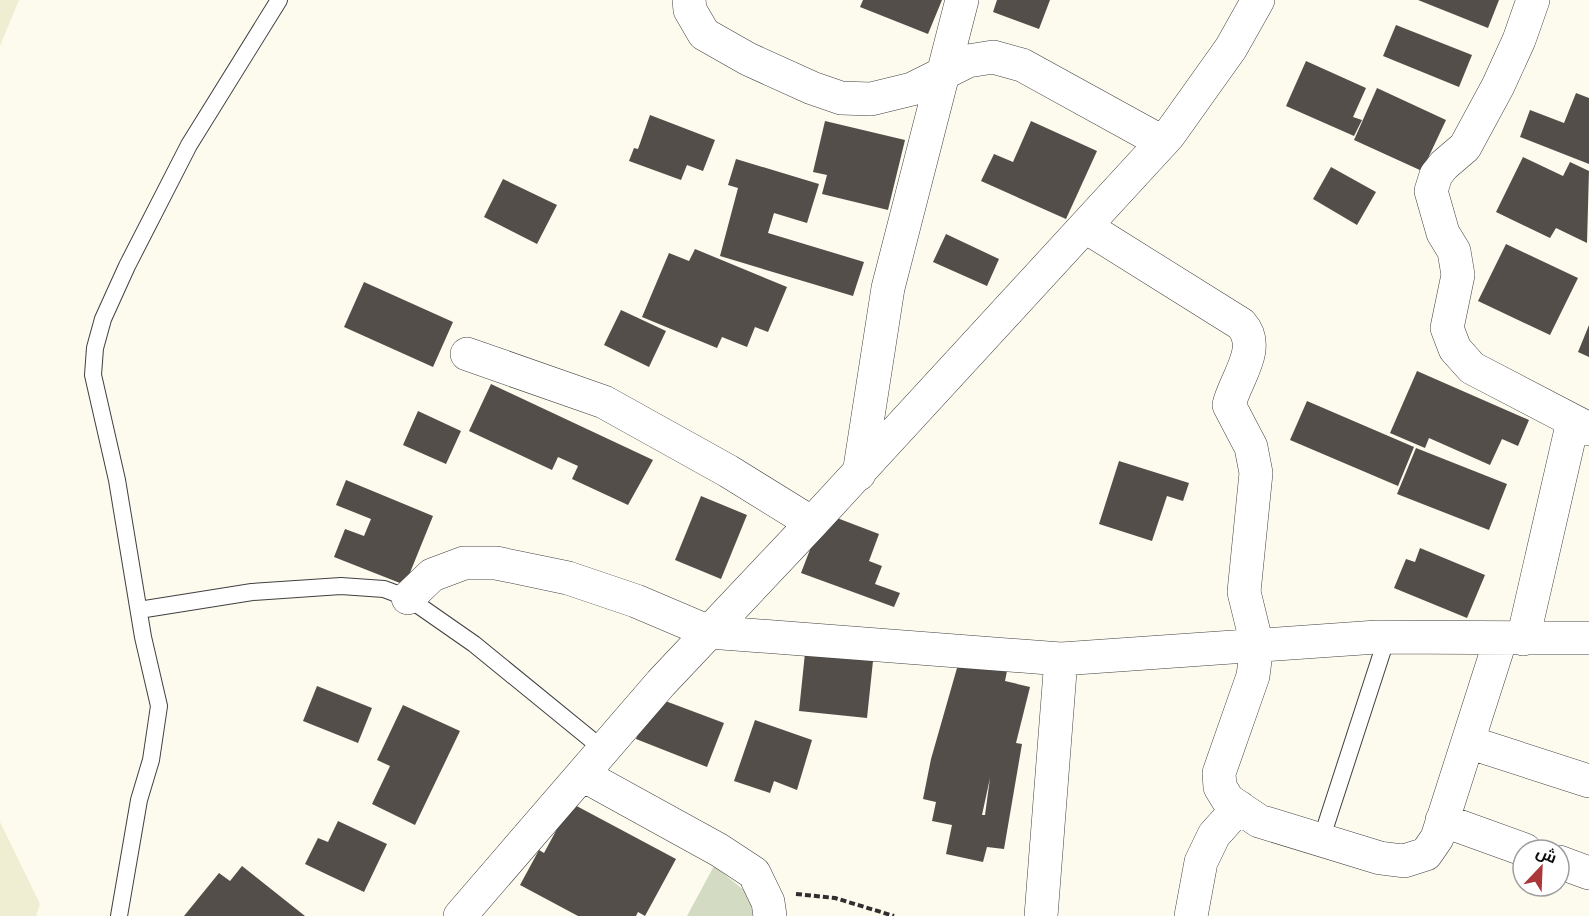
<svg xmlns="http://www.w3.org/2000/svg" width="1589" height="916" viewBox="0 0 1589 916" font-family="Literata,Cairo,serif">
  <rect width="100%" height="100%" fill="#fdfaee"/>
  <path fill="#f0eed2" d="M0,0h19l-19,46z
    M0,822l40,82 -4,12h-36z"/>
  <path fill="#d3dcc2" d="M714,866l36,29 3,21h-66z"/>
  <path fill="#544e4a" fill-rule="evenodd" d="M863,0h79l-14,34 -68,-27z
    M997,0h53l-11,29 -46,-17z
    M1418,0h81l-11,28z
    M1396,25l76,30 -13,32 -76,-31z
    M1306,61l60,27 -13,29 9,3 -8,16 -68,-30z
    M1377,88l69,32 -24,51 -68,-31z
    M1576,93l13,5v66l-69,-27 10,-27 34,13z
    M650,115l65,25 -12,31 -16,-6 -6,15 -52,-19 5,-13 4,1z
    M825,121l80,19 -17,70 -66,-16 5,-19 -14,-3z
    M1031,121l66,30 -31,68 -85,-38 13,-27 19,8z
    M1523,157l40,19 7,-14 19,9 -2,72 -31,-15 -6,10 -54,-26z
    M736,159l83,25 -12,39 -33,-10 -6,20 96,29 -11,34 -133,-40 18,-68 -10,-3z
    M1331,167l45,25 -19,33 -44,-26z
    M503,179l54,26 -20,39 -53,-27z
    M946,234l53,25 -12,27 -54,-24z
    M1506,244l72,34 -28,57 -72,-34z
    M695,249l92,38 -19,45 -13,-5 -8,20 -25,-10 -5,11 -75,-31 27,-64 20,8z
    M364,282l89,40 -20,45 -89,-40z
    M621,310l45,21 -17,36 -45,-22z
    M1589,325v32l-11,-5z
    M1417,371l112,49 -11,26 -16,-7 -12,26 -61,-27 -4,10 -35,-15z
    M491,384l162,76 -25,45 -56,-26 6,-13 -20,-9 -6,13 -83,-39z
    M1307,401l107,46 -16,39 -108,-46z
    M418,411l43,20 -15,33 -43,-19z
    M1416,448l91,36 -18,46 -92,-36z
    M1119,461l70,22 -6,18 -16,-5 -15,45 -53,-17z
    M346,480l87,36 -28,69 -71,-28 11,-28 19,7 7,-17 -35,-14z
    M701,496l46,19 -26,64 -46,-19z
    M824,513l55,21 -10,27 13,5 -7,18 25,9 -6,14 -93,-34z
    M1420,548l65,27 -18,43 -73,-30 12,-29 9,3z
    M805,653l68,8 -6,57 -68,-7z
    M961,654l47,12 -3,15 25,6 -14,56 6,1 -18,105 -17,-2 -4,15 -37,-8 6,-29 -20,-4 4,-19 -13,-3 8,-40zM990,778l-5,37h-3z
    M317,686l55,22 -14,35 -55,-22z
    M652,696l72,27 -17,44 -71,-28z
    M403,705l57,26 -45,94 -43,-21 18,-38 -13,-6z
    M755,720l57,20 -15,50 -23,-9 -4,12 -36,-12z
    M571,803l105,56 -31,57 -7,-4 -2,4h-58l-58,-31 19,-35 5,3z
    M338,821l49,23 -23,48 -59,-28 13,-26 10,4z
    M242,866l63,50h-121l35,-43 11,8z"/>
  <g fill="none" stroke-linecap="round" stroke-linejoin="round">
    <g stroke="#404040" stroke-width="18">
      <path id="lane" d="M139,610l113,-18 89,-6 43,3 24,9 66,46 130,106
        M1321,840l66,-203
        M119,916l20,-116 12,-40 8,-54 -16,-69 -26,-157 -24,-105 2,-27 8,-29 24,-53 62,-121 90,-145"/>
    </g>
    <g stroke="#404040" stroke-width="34">
      <path id="street" d="M689,0l1,10 14,24 44,25 64,29 29,10 30,1 41,-10 56,-28 25,-4 29,8 140,77
        M1533,0l-14,40 -21,46 -33,61 -21,18 -8,10 -5,16 12,42 11,18 4,24 -11,53 8,21 17,19 117,61
        M1086,227l155,97c22,24 -6,55 -12,81l22,42 5,26 -12,119 13,53 -4,31 -34,97 1,14 8,13 31,21 121,37 24,3 22,-7 11,-16 64,-200
        M467,354l137,48 124,69 84,52
        M859,474l29,-186 74,-288
        M408,598l24,-23 32,-12h32l72,15 68,23 73,31 352,27 316,-22 212,1
        M1523,639l50,-218
        M1468,742l121,39
        M583,775l136,75 35,23 14,29 2,14
        M1442,820l83,30
        M1559,862l30,11
        M460,916l201,-233 151,-160 357,-388 62,-87 27,-48
        M1041,916l20,-257
        M1191,916l10,-54 13,-27 25,-28"/>
    </g>
    <path stroke="#2f2f2f" stroke-width="4" stroke-dasharray="6 3" stroke-linecap="butt" d="M796,894l39,4 59,18"/>
    <use href="#lane" stroke="#fff" stroke-width="16"/>
    <use href="#street" stroke="#fff" stroke-width="33"/>
  </g>
  <g transform="translate(1541 868) rotate(23)"><circle r="28" fill="#ffffff" stroke="#9e9e9e" stroke-width="1.5"/>
  <path d="M0-4.5L10 22L0 15L-10 22Z" fill="#aa3739"/>
  <text y="-9" font-size="16" font-weight="bold" text-anchor="middle" fill="#0d0d0d">ش</text>
  </g>
</svg>
